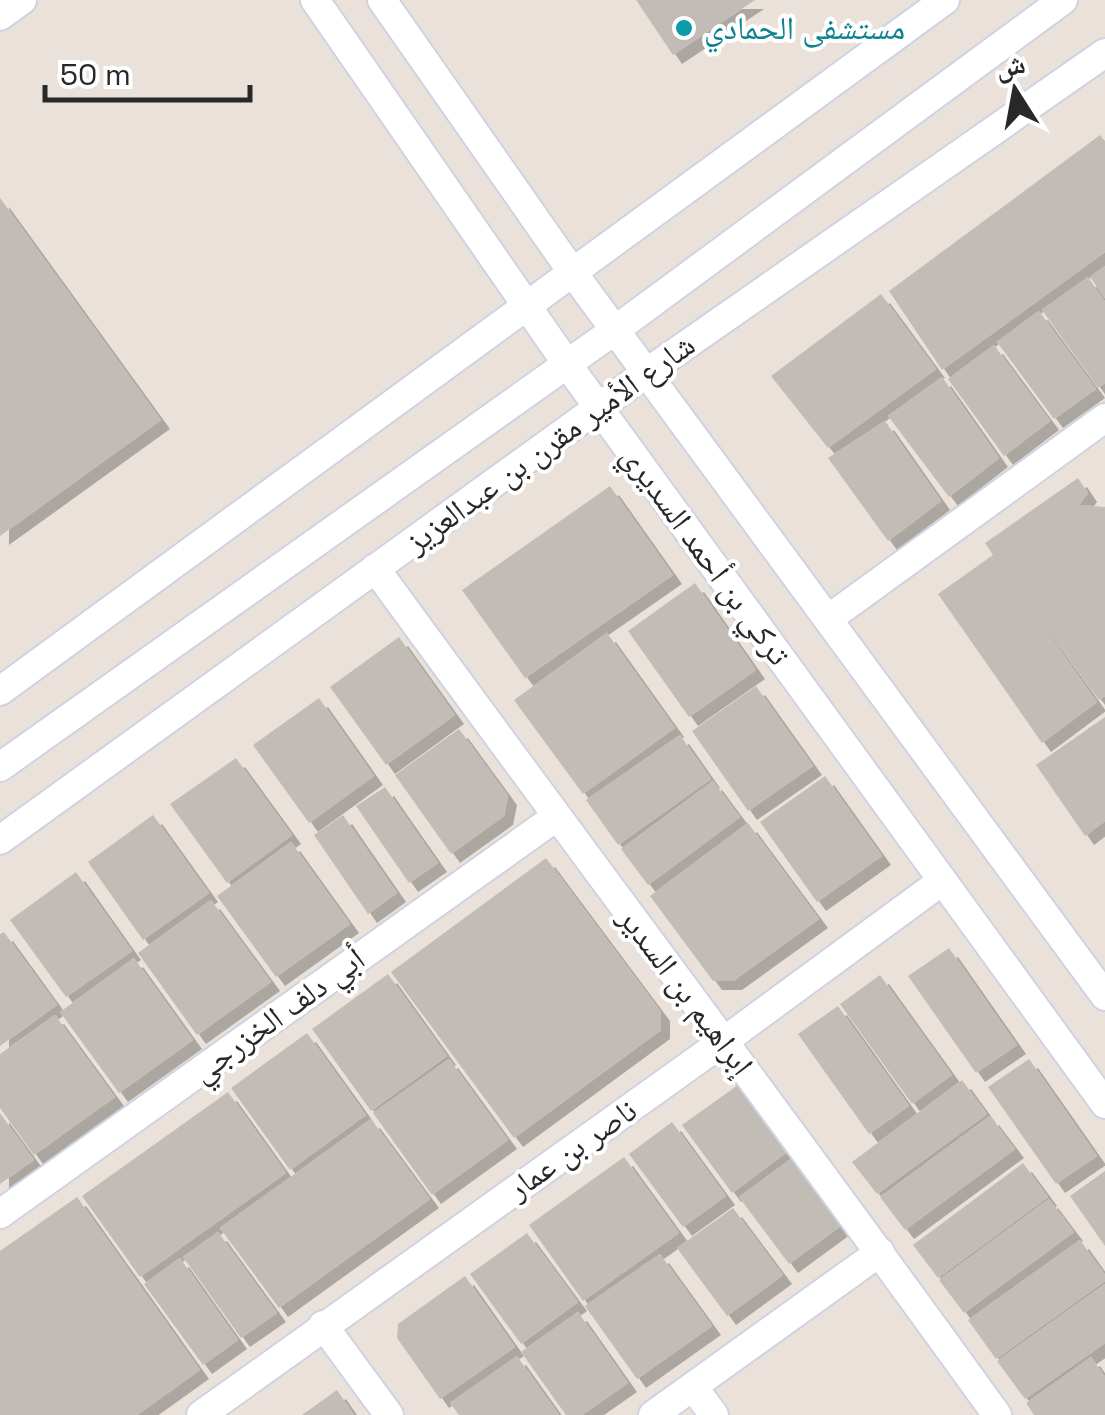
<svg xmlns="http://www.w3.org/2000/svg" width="1105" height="1415" viewBox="0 0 1105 1415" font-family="'Space Grotesk','Noto Naskh Arabic',sans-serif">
  <defs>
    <filter id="shadow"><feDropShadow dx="9" dy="9" stdDeviation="0" flood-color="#0004"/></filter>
  </defs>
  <rect width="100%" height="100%" fill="#eae2da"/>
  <path fill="#c2bcb6" filter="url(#shadow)" d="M636,0h119l-82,55z
    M1100,135l5,6v111l-163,118 -53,-79z
    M0,198l161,222 -161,116z
    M1105,266v32l-15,-21z
    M1088,277l17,25v81l-7,5 -56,-78z
    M881,294l55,75 -108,79 -57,-72z
    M1039,311l57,78 -42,30 -57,-77z
    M994,345l56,76 -46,35 -56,-77z
    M942,377l57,81 -50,39 -61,-81z
    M885,421l56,80 -53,40 -60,-83z
    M1078,478l10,15 -9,12 26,2v189l-6,4 -95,-128 93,130 -55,41 -104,-149 55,-39 -8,-12z
    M610,486l63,89 -148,103 -63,-88z
    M695,583l61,87 -67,47 -61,-86z
    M607,633l68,95 -92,66 -69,-94z
    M399,637l56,78 -69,50 -56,-78z
    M756,686l57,80 -65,45 -56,-80z
    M319,698l55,78 -65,47 -56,-78z
    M1105,717v104l-20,15 -49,-71z
    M459,729l49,67 -4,20 -53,38 -56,-79z
    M680,735l31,44 -93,66 -32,-45z
    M236,758l56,77 -65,48 -57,-79z
    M825,776l57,80 -65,46 -57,-80z
    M713,781l27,36 -92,68 -27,-36z
    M385,787l53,76 -29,20 -53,-77z
    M153,815l56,78 -66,47 -55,-78z
    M343,815l54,78 -29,21 -54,-79z
    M748,823l71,96 -86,62h-20l-63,-85z
    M291,842l59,82 -74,53 -59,-81z
    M546,858l115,154v18l-147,108 -123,-166z
    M76,872l56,79 -66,46 -56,-77z
    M211,900l60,82 -74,53 -59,-82z
    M4,932l53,73 -57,41v-112z
    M949,948l68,97 -41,28 -68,-97z
    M134,958l59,82 -74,53 -59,-81z
    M388,974l59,82 -76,55 -59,-82z
    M880,975l72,100 -40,29 -72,-100z
    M838,1006l71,100 -40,28 -71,-100z
    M55,1015l60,82 -81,58 -34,-47v-54z
    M307,1033l59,82 -76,55 -59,-82z
    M449,1059l59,81 -76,55 -59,-82z
    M1029,1059l68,97 -41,28 -68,-97z
    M962,1080l25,34 -110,80 -25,-32z
    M738,1085l49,67 -55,41 -50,-68z
    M228,1092l58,81 -146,104 -58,-81z
    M0,1113l34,47 -34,24z
    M990,1116l25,33 -110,81 -25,-33z
    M371,1119l59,80 -151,109 -59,-80z
    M672,1122l54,74 -43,31 -54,-73z
    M795,1156l50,67 -56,41 -50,-67z
    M624,1157l55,76 -96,68 -54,-76z
    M1023,1163l25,34 -110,81 -25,-33z
    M1105,1171v75l-35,-50z
    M77,1197l123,173 -63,45h-137v-164z
    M1049,1199l25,33 -110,81 -25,-33z
    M733,1208l50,67 -56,41 -50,-68z
    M218,1232l59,81 -36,25 -58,-81z
    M527,1233l51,69 -57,42 -51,-70z
    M1080,1240l25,35v6l-109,78 -28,-39z
    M660,1254l52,72 -75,53 -52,-73z
    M180,1258l58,82 -35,25 -59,-81z
    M465,1276l50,71 -75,52 -43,-61 1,-14z
    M1105,1284v59l-80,56 -28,-38z
    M578,1312l50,71 -46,32h-16l-45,-63z
    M517,1356l42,59h-100l-9,-12z
    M1091,1357l14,20v38h-71l-8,-12z
    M337,1390l17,25h-52z"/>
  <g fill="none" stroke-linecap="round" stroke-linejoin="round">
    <g stroke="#cfd3e1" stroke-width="32">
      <path id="minor" d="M315,0l252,364 538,740
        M382,0l191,273 532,723
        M0,16l22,-16
        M375,568c206,283 417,562 622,847
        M828,619l277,-201
        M0,691l945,-691
        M0,767l615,-437 448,-330
        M0,840l646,-467 459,-320
        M0,1214l556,-397
        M323,1325l66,90
        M693,1387l21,28
        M201,1415l523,-374 218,-160
        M653,1415l227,-163"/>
    </g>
    <use href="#minor" stroke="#fff" stroke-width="28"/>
  </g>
  <circle fill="#0f9aa8" stroke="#fff" stroke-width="4" cx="684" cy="28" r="10"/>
  <g text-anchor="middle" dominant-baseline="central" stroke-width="8" stroke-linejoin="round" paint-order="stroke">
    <g font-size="32" fill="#0d838f" stroke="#fff" text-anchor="start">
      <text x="704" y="28">مستشفى الحمادي</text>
    </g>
    <g font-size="32" fill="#282828" stroke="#fff">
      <text transform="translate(550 443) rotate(-36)">شارع الأمير مقرن بن عبدالعزيز</text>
      <text transform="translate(706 555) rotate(54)">تركي بن أحمد السديري</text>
      <text transform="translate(686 991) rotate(53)">إبراهيم بن السدير</text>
      <text transform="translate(278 1015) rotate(-36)">أبي دلف الخزرجي</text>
      <text transform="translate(572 1149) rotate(-35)">ناصر بن عمار</text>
    </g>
  </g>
  <g transform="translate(1015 90) rotate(349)" stroke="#ffffff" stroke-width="8" paint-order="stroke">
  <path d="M0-8L18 38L0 25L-18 38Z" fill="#282828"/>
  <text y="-15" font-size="28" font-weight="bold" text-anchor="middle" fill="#282828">ش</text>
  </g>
  <path d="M45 85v15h205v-15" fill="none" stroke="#282828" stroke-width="5"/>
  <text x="60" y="85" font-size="30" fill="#282828" stroke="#ffffff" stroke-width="8" paint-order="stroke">50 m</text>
</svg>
